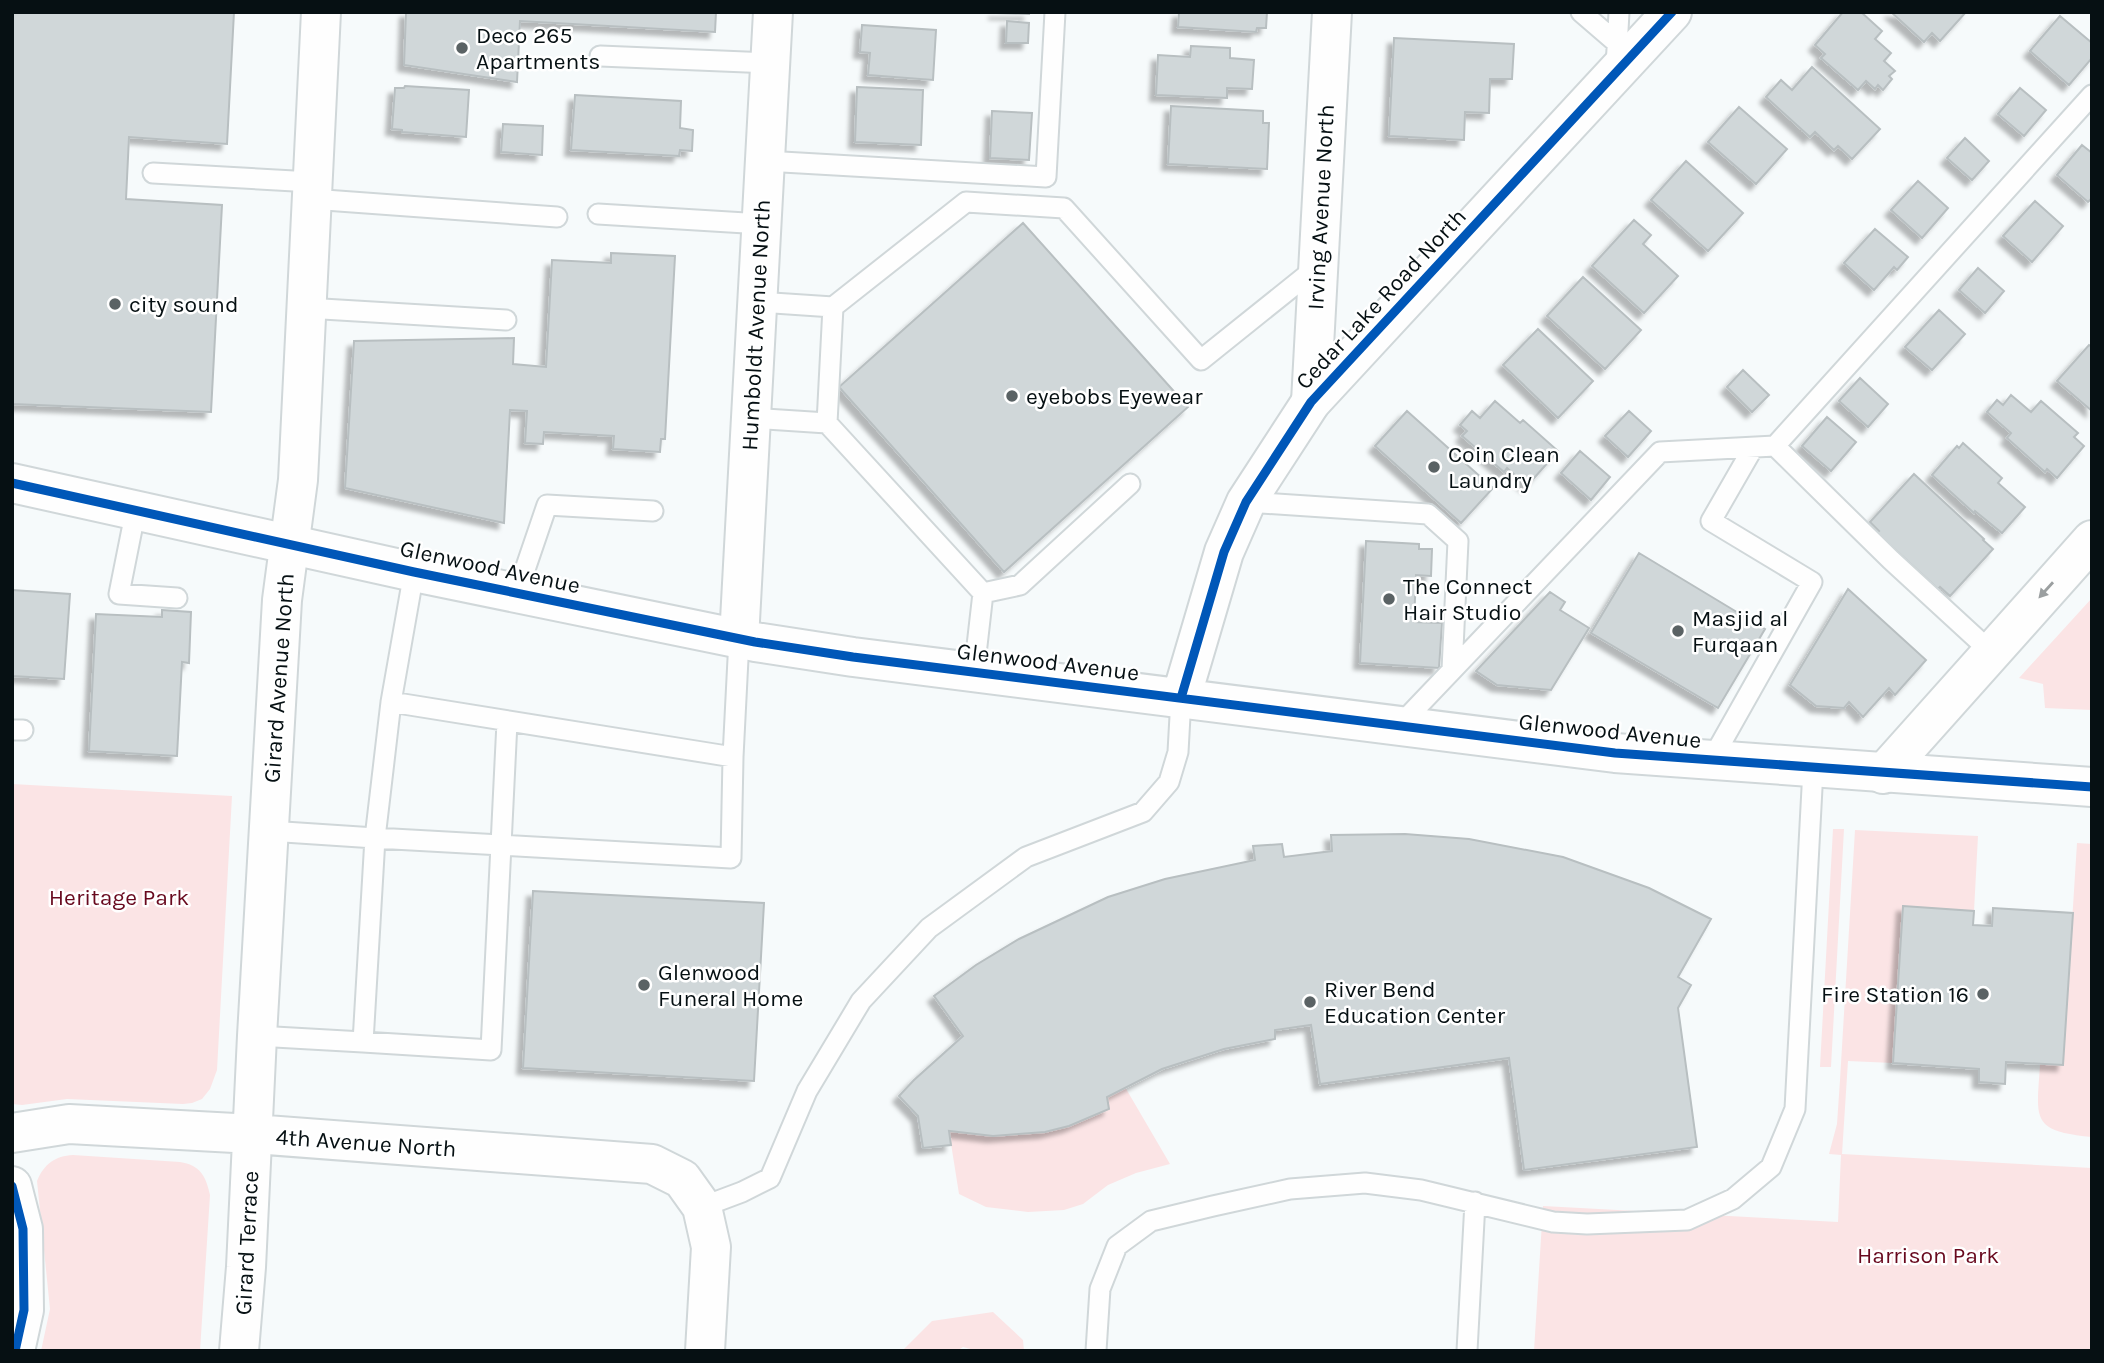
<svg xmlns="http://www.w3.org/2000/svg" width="2104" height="1363" viewBox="0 0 2104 1363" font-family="Karla,sans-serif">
  <defs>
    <filter id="shadow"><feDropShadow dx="-6" dy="6" stdDeviation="2" flood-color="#0004"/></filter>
  </defs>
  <rect width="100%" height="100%" fill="#f6fafb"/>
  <path fill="#fbe4e5" d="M2092,598v112l-47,-2 -2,-24 -24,-6z
    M12,784l220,12 -15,274 -7,19 -8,10 -10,4 -9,1 -116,-5 -45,6 -10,-1z
    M1833,829h11l-13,238h-11z
    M1855,830l123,6 -4,75 -71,-4 -10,156 -45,-2 -6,93 250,14v183h-558l9,-145 295,16 3,-67 -12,-1 8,-30 3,-44z
    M2077,843l15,1v293c-63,-6 -55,-19 -52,-73l23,1z
    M1125,1087l45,77 -34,9 -28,12 -25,19 -19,6 -36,2 -42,-5 -27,-13 -10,-63 44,5 52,-4 64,-23 -2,-12z
    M73,1155l107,7c20,3 26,14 30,33l-10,156h-159l9,-42 -13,-128c7,-17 18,-25 36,-26z
    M993,1312l30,28 1,11h-46l-15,-4 -6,4h-55l30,-30z"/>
  <path fill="#d0d7d9" stroke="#b8bfc1" stroke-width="2" filter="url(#shadow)" d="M12,12h222l-7,132 -98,-7 -3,62 96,6 -11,207 -199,-8z
    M406,12h310l-1,20 -195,-11 -3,61 -113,-17z
    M995,12h34v2l-34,-1z
    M1179,12h88l-1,16h-9l-1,4 -78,-5z
    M1843,12h18l21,19 -7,8 16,14 -7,8 11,10 -6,5 3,3 -9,11 -5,-5 -3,4 -9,-8 -8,9 -37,-32 4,-4 -10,-9z
    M1891,12h75l-26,29 -8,-8 -8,9z
    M2060,16l32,27v15l-23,27 -39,-34z
    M1007,21l22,2 -1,20h-22z
    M862,25l74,5 -3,50 -65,-5 2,-22 -10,-1z
    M1394,38l120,6 -2,35h-22l-1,34 -24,-1 -1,28 -75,-4z
    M1191,46l39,2v10l24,2 -2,29 -25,-1v10l-71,-3 2,-40 32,2z
    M1812,67l68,62 -28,30 -14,-13 -4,4 -19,-18 -5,5 -44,-40 15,-17 11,10z
    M405,86l64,4 -3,47 -64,-5v-2l-10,-1 3,-41h9z
    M857,87l66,3 -2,55 -66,-3z
    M2020,88l26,22 -22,26 -26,-22z
    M575,95l106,6 -1,27 13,2 -1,21 -12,-1 -1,6 -108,-6z
    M1171,106l92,5v12h6l-2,46 -99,-5z
    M1739,107l48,42 -31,35 -48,-42z
    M992,111l40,2 -3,47 -39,-2z
    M503,124l40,2 -1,29 -41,-3z
    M1965,138l24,23 -17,19 -25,-22z
    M2082,145l10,8v45l-4,4 -31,-27z
    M1686,161l57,52 -35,38 -57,-51z
    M1918,181l30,27 -26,30 -31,-28z
    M2035,201l28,25 -31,36 -29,-26z
    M1634,220l17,15 -8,9 35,32 -34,37 -52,-47z
    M1023,223l165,184 -184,165 -165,-185z
    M1875,229l33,28 -11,13 -3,-3 -20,23 -30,-27z
    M611,253l64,3 -10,183h-4l-1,13 -47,-3 1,-13 -70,-4 -1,12 -18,-1 2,-32 -17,-1 -6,113 -159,-35 9,-147 160,-3 -1,26 33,3 6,-107 59,3z
    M1978,268l26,23 -19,22 -26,-23z
    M1583,277l58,53 -36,39 -58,-53z
    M1939,310l26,24 -33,36 -27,-23z
    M1538,329l55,52 -35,37 -55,-53z
    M2089,345l3,2v64l-35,-30z
    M1743,370l26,25 -17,17 -25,-25z
    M1860,378l28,26 -20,23 -29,-26z
    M2011,395l20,17 10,-11 37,32 -4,4 10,9 -27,32 -10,-9 -2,3 -38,-34 4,-5 -24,-21 10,-12 6,5z
    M1495,401l25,22 3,-3 35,31 -31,35 -20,-18 -3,4 -42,-36 5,-5 -7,-6 12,-14 8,7z
    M1407,411l86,77 -32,35 -86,-77z
    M1629,411l22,20 -23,26 -23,-21z
    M1827,417l29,25 -25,29 -29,-25z
    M1963,443l39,35 -4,5 27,24 -23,26 -27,-22 -1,2 -42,-38 25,-29 2,2z
    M1580,451l30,26 -19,23 -30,-27z
    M1914,474l70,65 -1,1 10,9 -43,47 -10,-9 -2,2 -61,-56 2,-2 -9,-9z
    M1366,541l53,3v5h13l-1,27 -15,-1 -2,47 28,1 -3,45 -79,-5z
    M1639,553l126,76 -47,79 -127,-75z
    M1848,589l78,71 -31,35 -6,-7 -26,29 -14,-15 -5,6 -28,-2 -26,-21z
    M12,590l58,4 -6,85 -52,-3z
    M1550,592l15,10 -5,8 29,18 -38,62 -54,-5 -21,-14z
    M162,610l29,2 -2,51 -7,-1 -5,94 -88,-5 7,-137 66,3z
    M1405,834l64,5 94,18 86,31 62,31 -33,58 13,8 -13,23 19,139 -173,23 -15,-112 -189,26 -9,-59 -36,5v9l-51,10 -62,20 -55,28 2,12 -40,17 -24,6 -52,4 -44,-5 2,14 -28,3 -5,-32 -19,-20 15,-16 49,-44 -29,-40 42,-31 43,-26 89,-42 57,-18 90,-19 -2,-14 29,-2 2,13 48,-6 -1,-16z
    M533,891l231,12 -10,178 -231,-13z
    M1903,906l71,5 -1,14 19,1 1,-18 80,5 -10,152 -57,-3 -1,22 -26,-2v-13l-86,-6z"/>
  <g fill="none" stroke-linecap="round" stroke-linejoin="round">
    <g stroke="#d0d7d9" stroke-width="23">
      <path id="lane" d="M1581,12l36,31
        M600,56l170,7
        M1616,67l3,-55
        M765,161l281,16 9,-165
        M153,173l159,9
        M311,199l246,18
        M598,214l164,10
        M757,302l76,5 -6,116
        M833,307l133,-105 98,6 137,152 116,-93
        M306,308l200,12
        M751,418l76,5 156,170 -9,79
        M1775,446l116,114 99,91
        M1246,502l182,12 30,27 -6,129
        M136,509l-17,85 58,4
        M414,572l-23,130 342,55 6,-118
        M517,593l30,-88 106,6
        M983,593l37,-8 110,-101
        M391,702l-16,136 356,20 2,-101
        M1398,727l262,-275 115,-6 317,-351
        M12,730h11
        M1711,761l101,-179 -101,-61 42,-73
        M257,1036l106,6 12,-204 -106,-7
        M363,1042l128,8 16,-328
        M702,1207l40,-15 28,-14 37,-87 54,-90 68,-73 97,-71 117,-45 26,-30 9,-30 3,-54
        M1096,1351l4,-62 17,-43 34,-25 62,-15 77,-17 75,-6 56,7 132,32 34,2 100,-4 46,-21 38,-32 24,-58 18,-340
        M1467,1351l8,-149"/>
    </g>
    <g stroke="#d0d7d9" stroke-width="42">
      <path id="street" d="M1311,402l21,-390
        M739,639l34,-627
        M1883,774l209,-234
        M12,1133l57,-9 184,10 399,30 30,15 20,28 9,40 -6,104
        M239,1351l7,-84 11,-231 25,-436 16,-120 23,-468"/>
    </g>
    <g stroke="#d0d7d9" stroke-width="42">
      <path id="secondary" d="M12,483l402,89 341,70 98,15 762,96 477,34
        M1181,698l43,-146 22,-50 65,-100 361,-390
        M12,1186l11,43 1,81 -9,41"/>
    </g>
    <use href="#lane" stroke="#fefefe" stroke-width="19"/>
    <use href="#street" stroke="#fefefe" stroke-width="38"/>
    <use href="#secondary" stroke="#fefefe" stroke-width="38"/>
    <g stroke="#fff" stroke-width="13">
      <path id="cycleway" d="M12,483l402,89 341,70 98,15 762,96 477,34
        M1181,698l43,-146 22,-50 65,-100 361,-390
        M12,1186l11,43 1,81 -9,41"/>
    </g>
    <use href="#cycleway" stroke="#0057b8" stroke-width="9"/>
  </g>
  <defs><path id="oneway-solid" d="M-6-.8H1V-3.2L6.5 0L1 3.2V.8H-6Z" transform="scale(1.75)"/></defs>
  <use fill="#9b9fa0" href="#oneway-solid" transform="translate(2046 590) rotate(132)"/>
  <g fill="#5a6264" stroke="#fff" stroke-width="2.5">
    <circle cx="462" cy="48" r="7"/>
    <circle cx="115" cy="304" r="7"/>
    <circle cx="1012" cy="396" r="7"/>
    <circle cx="1434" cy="467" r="7"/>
    <circle cx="1389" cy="599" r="7"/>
    <circle cx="1678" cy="631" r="7"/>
    <circle cx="644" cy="985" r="7"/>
    <circle cx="1983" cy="994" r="7"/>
    <circle cx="1310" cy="1002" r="7"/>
  </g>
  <g text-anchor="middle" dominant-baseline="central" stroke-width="5" stroke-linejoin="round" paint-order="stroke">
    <g font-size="23" fill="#061013" stroke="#fff" text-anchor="start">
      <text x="476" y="35">Deco 265<tspan x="476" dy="26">Apartments</tspan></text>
      <text x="129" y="304">city sound</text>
      <text x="1026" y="396">eyebobs Eyewear</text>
      <text x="1448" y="454">Coin Clean<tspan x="1448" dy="26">Laundry</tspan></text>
      <text x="1403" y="586">The Connect<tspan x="1403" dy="26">Hair Studio</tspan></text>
      <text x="1692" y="618">Masjid al<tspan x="1692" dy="26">Furqaan</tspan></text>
      <text x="658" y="972">Glenwood<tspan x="658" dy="26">Funeral Home</tspan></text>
      <text x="1324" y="989">River Bend<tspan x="1324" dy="26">Education Center</tspan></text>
      <text x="1969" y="994" text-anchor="end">Fire Station 16</text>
    </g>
    <g font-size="23" fill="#061013" stroke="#fff">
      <text transform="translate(1321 207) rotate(-87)">Irving Avenue North</text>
      <text transform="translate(1381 299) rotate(-47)">Cedar Lake Road North</text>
      <text transform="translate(756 325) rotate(-87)">Humboldt Avenue North</text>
      <text transform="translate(490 567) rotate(12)">Glenwood Avenue</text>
      <text transform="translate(1048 662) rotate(7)">Glenwood Avenue</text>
      <text transform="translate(279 678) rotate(-86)">Girard Avenue North</text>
      <text transform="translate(1610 731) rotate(6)">Glenwood Avenue</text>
      <text transform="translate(366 1143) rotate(4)">4th Avenue North</text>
      <text transform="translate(247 1243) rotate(-87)">Girard Terrace</text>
    </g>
    <g font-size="23" fill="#68091e" stroke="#fff">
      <text x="119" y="897">Heritage Park</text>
      <text x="1928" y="1255">Harrison Park</text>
    </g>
  </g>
  <rect width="2104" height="1363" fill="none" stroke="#061013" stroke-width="28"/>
</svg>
